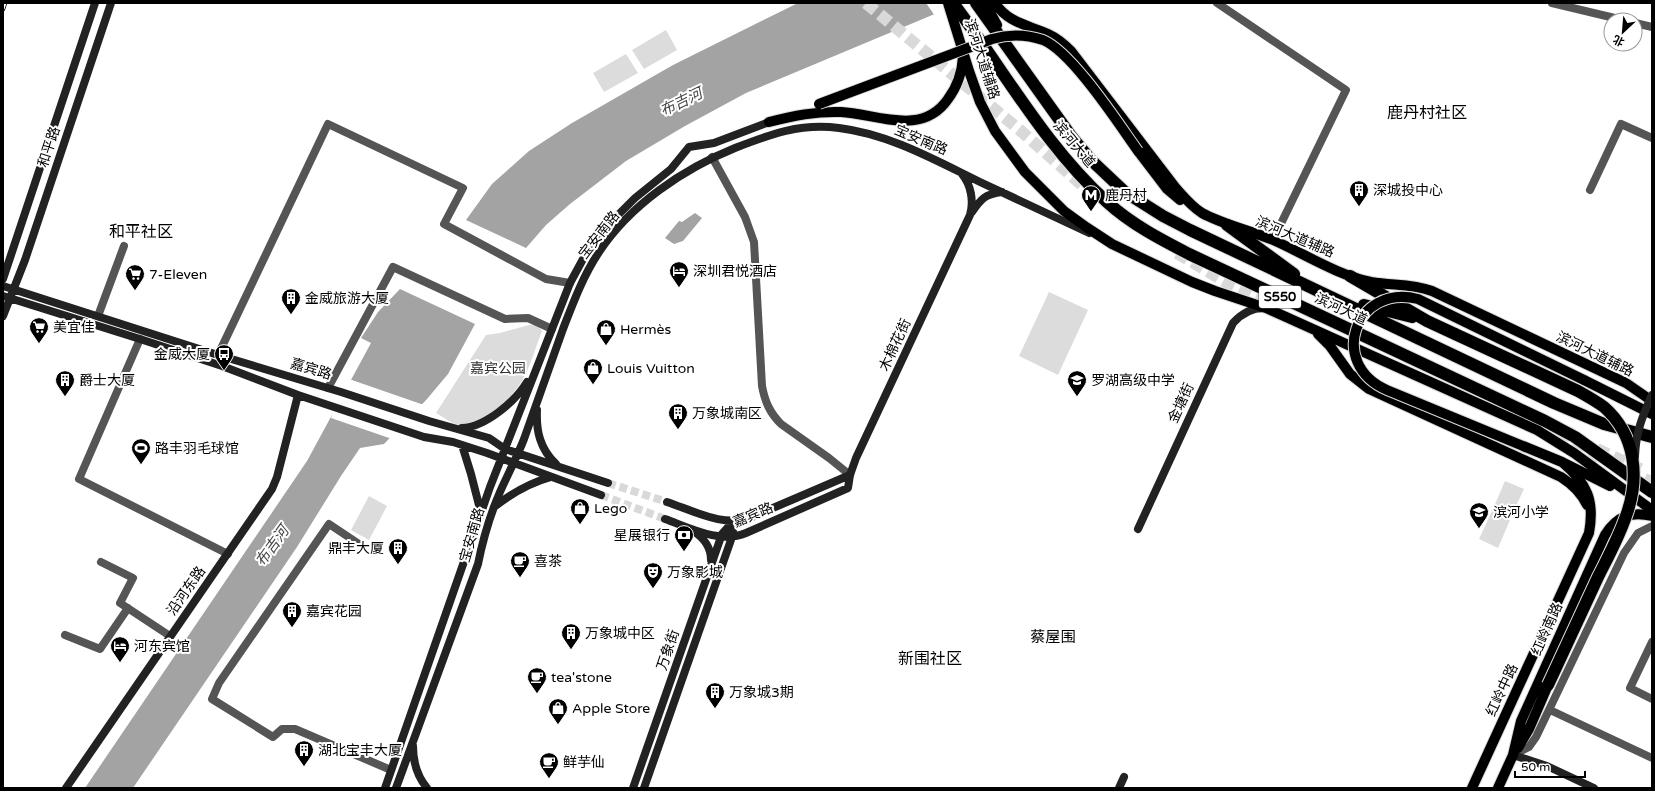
<svg xmlns="http://www.w3.org/2000/svg" width="1655" height="791" viewBox="0 0 1655 791" font-family="'Varela Round','Noto Sans SC',sans-serif">
  <rect width="100%" height="100%" fill="#fff"/>
  <path fill="#dcdcdc" d="M666,30l11,20 -33,19 -12,-19z
    M626,54l12,19 -34,19 -11,-19z
    M1049,292l39,18 -30,65 -39,-19z
    M529,325c5,0 10,1 13,6 -6,15 -11,34 -19,48 -8,17 -45,51 -65,46 -7,-2 -15,-8 -22,-12l50,-78 14,-2z
    M1505,481l19,8 -13,28 -18,-8z
    M369,496l18,10 -18,34 -18,-10z
    M1492,511l18,9 -12,28 -19,-9z"/>
  <path fill="#a3a3a3" d="M798,3h163l-215,90 -61,33 -59,35 -56,43 -24,21 -20,23 -60,-28 26,-36 37,-33 43,-28 101,-58z
    M695,213l7,5 -19,23 -9,3 -9,-6 14,-17 3,1z
    M400,289l75,35 -27,50 -21,25 -43,45 -24,4 -19,28 -44,71 -164,241h-48l222,-327 64,-118 -10,-5 17,-26z"/>
  <path fill="#fff" d="M926,3h37l-28,13z
    M349,379l75,26 -32,34 -61,-21 4,-12z"/>
  <g fill="none" stroke-linecap="round" stroke-linejoin="round">
    <path stroke="#d9d9d9" stroke-width="8" stroke-dasharray="8 4" stroke-linecap="butt" d="M608,483l59,19
      M601,495l64,24"/>
    <path stroke="#d9d9d9" stroke-width="12" stroke-dasharray="12 6" stroke-linecap="butt" d="M866,3l155,128 70,62
      M1177,253l54,32 52,26
      M1556,438l43,20
      M1597,449l45,21
      M1628,472l24,10"/>
    <g stroke="#dbdbdb" stroke-width="12">
      <path id="primary" d="M948,3l21,68 11,31 15,29 30,41 39,39 22,16 26,17 80,38 23,9 51,17 271,122 37,23 78,57
        M985,3l12,22
        M995,3c13,20 33,22 53,31 9,4 16,10 23,17l104,136c8,9 16,19 27,26 22,12 47,17 71,27 32,14 64,35 98,42 22,4 39,1 61,9l194,92 26,18
        M769,122c24,-6 47,-11 72,-10 36,2 81,25 107,-13 9,-12 14,-27 15,-42
        M1138,151l29,38 13,11
        M1318,334l12,12 20,28 19,15 192,88c11,7 20,15 26,28
        M1584,380l68,34
        M1523,446l39,16 48,24
        M1518,748l11,-19 19,-44
        M1472,788l117,-255c6,-33 -2,-50 -27,-71
        M1498,788l15,-33 8,-34 84,-186c12,-19 26,-24 47,-19"/>
    </g>
    <g stroke="#dbdbdb" stroke-width="14">
      <path id="highway" d="M953,3c51,67 91,142 154,199 24,22 53,37 82,52l356,167 30,16 77,55
        M976,3l95,133 20,24 34,32 38,24 27,14 364,173 50,21 48,13
        M1227,225l67,49
        M1350,276l77,45 28,13
        M1364,305l48,12"/>
    </g>
    <path stroke="#555" stroke-width="8" d="M1217,3l129,87 -73,150
      M1552,3l71,17
      M1635,23l17,4
      M712,157l33,60 9,25 8,144c3,16 8,27 19,38l48,34 21,17
      M1590,190l31,-66 31,14
      M98,316l26,-70
      M140,339l-61,140 149,75
      M218,355l110,-231 135,64 -19,36 102,55 24,4
      M328,388l65,-121 112,52 23,-1 24,11
      M359,544l-30,-20 -110,159 -7,16 61,38 9,-8h13l96,41
      M101,562l32,16 -13,25 50,33
      M65,635l35,14 28,-41
      M1652,642l-22,46 22,11
      M1550,710l102,48
      M1513,755l16,-8 7,-10 88,-184 14,-20 14,-7"/>
    <path stroke="#222" stroke-width="8" d="M972,212c9,-13 13,-18 30,-20
      M3,279l92,-276
      M3,286l215,69 123,37 88,29 60,17 16,11 103,34
      M3,296l137,43 82,27 76,29 126,42 29,5 34,11 114,42
      M3,316l22,-56 86,-257
      M537,410c-1,21 3,39 19,54
      M462,428c23,-1 53,-26 65,-46
      M462,445l9,29 10,39
      M667,502c27,9 57,26 85,15l98,-42
      M494,507c18,-14 35,-24 57,-30
      M665,519c25,9 55,25 81,14l102,-45 2,-13 6,-17 114,-243c4,-14 1,-30 -8,-41
      M1138,529l95,-206c9,-10 18,-15 31,-15
      M693,531c11,7 18,16 18,29
      M413,746c0,16 4,30 14,42
      M1513,755l34,11 47,22
      M66,788l206,-299 5,-12 21,-82
      M385,788l105,-301 80,-204 19,-35 14,-18 32,-32 36,-29 18,-22 25,-4 55,-21
      M396,788l82,-224c5,-25 12,-49 22,-72 8,-18 17,-35 24,-53 13,-37 26,-73 39,-110 10,-26 20,-53 36,-77 31,-47 84,-83 136,-104 36,-14 65,-25 104,-20 50,6 96,32 141,54 36,17 73,34 109,51
      M633,788l89,-254 9,-10 10,-4
      M644,788l88,-251 1,-8 -4,-8
      M1119,788l5,-11"/>
    <use href="#primary" stroke="#000" stroke-width="10"/>
    <use href="#highway" stroke="#000" stroke-width="12"/>
    <g stroke="#000" stroke-width="4.5">
      <path id="rail" d="M3,9l2,-6"/>
    </g>
    <use href="#rail" stroke="#fff" stroke-width="3" stroke-dasharray="9" stroke-linecap="butt"/>
    <g stroke="#dbdbdb" stroke-width="12" stroke-linecap="butt">
      <path id="primary-bridge" d="M819,104l173,-65c17,-5 33,-5 51,1 29,12 75,83 95,111
        M1523,446l-136,-56c-60,-26 -32,-107 31,-91l166,81"/>
    </g>
    <g stroke="#dbdbdb" stroke-width="14" stroke-linecap="butt">
      <path id="highway-bridge" d="M1455,334l123,57c9,5 18,10 26,16 32,28 36,71 22,109 -7,21 -18,41 -28,61 -17,36 -33,72 -50,108"/>
    </g>
    <path stroke="#222" stroke-width="8" d="M1635,456c1,-24 7,-39 17,-61"/>
    <use href="#primary-bridge" stroke="#000" stroke-width="10"/>
    <use href="#highway-bridge" stroke="#000" stroke-width="12"/>
  </g>
  <defs>
    <g id="building-pin" transform="scale(1)"><path d="M0 17L-7.5 6A9.5 9.5 0 1 1 7.5 6Z" fill="#000" stroke="#fff"/><path d="M-4-6H4V6H1V3H-1V6H-4ZM-2.5-4.3h1.7v1.8h-1.7ZM.8-4.3h1.7v1.8H.8ZM-2.5-1h1.7V.8h-1.7ZM.8-1h1.7V.8H.8Z" fill="#fff"/></g>
    <g id="metro-pin" transform="scale(1)"><path d="M0 17L-7.5 6A9.5 9.5 0 1 1 7.5 6Z" fill="#000" stroke="#fff"/><path d="M-5.5 5V-5H-3L0 0L3-5H5.5V5H3V-.5L0 4L-3-.5V5Z" fill="#fff"/></g>
    <g id="hotel-pin" transform="scale(1)"><path d="M0 17L-7.5 6A9.5 9.5 0 1 1 7.5 6Z" fill="#000" stroke="#fff"/><path d="M-6-4.5h1.5V1H6V5H4.5V3h-9V5H-6ZM-4 0a1.8 1.8 0 1 1 3.6 0ZM.5 0V-2.5h3Q6-2.5 6 0Z" fill="#fff"/></g>
    <g id="supermarket-pin" transform="scale(1)"><path d="M0 17L-7.5 6A9.5 9.5 0 1 1 7.5 6Z" fill="#000" stroke="#fff"/><path d="M-6-5.5h2.5l.6 2H6L4.5 2H-2.5L-4.4-4H-6ZM-1.5 3.2a1.3 1.3 0 1 0 .1 0ZM3 3.2a1.3 1.3 0 1 0 .1 0Z" fill="#fff"/></g>
    <g id="shop-pin" transform="scale(1)"><path d="M0 17L-7.5 6A9.5 9.5 0 1 1 7.5 6Z" fill="#000" stroke="#fff"/><path d="M-5-2.5h2.3a2.7 3.5 0 0 1 5.4 0H5L5.5 6h-11ZM-1.5-2.5h3a1.5 2.3 0 0 0-3 0Z" fill="#fff"/></g>
    <g id="bus-pin" transform="scale(1)"><path d="M0 17L-7.5 6A9.5 9.5 0 1 1 7.5 6Z" fill="#000" stroke="#fff"/><path d="M-5-6H5V4H4V6H2V4H-2V6H-4V4H-5ZM-3.5-4V0h7V-4ZM-3.5 1.2v1.5H-2V1.2ZM2 1.2v1.5H3.5V1.2Z" fill="#fff"/></g>
    <g id="school-pin" transform="scale(1)"><path d="M0 17L-7.5 6A9.5 9.5 0 1 1 7.5 6Z" fill="#000" stroke="#fff"/><path d="M0-5L7-2L0 1L-7-2ZM-4 1L0 2.5L4 1V4Q0 6-4 4Z" fill="#fff"/></g>
    <g id="stadium-pin" transform="scale(1)"><path d="M0 17L-7.5 6A9.5 9.5 0 1 1 7.5 6Z" fill="#000" stroke="#fff"/><path d="M0-5a6.5 5 0 1 0 0 10a6.5 5 0 1 0 0-10ZM-3.5-1.8h7v3.6h-7Z" fill="#fff"/></g>
    <g id="bank-pin" transform="scale(1)"><path d="M0 17L-7.5 6A9.5 9.5 0 1 1 7.5 6Z" fill="#000" stroke="#fff"/><path d="M-6-4H6V4H-6ZM0-2.3a2.3 2.3 0 1 0 0 4.6a2.3 2.3 0 1 0 0-4.6Z" fill="#fff"/></g>
    <g id="cafe-pin" transform="scale(1)"><path d="M0 17L-7.5 6A9.5 9.5 0 1 1 7.5 6Z" fill="#000" stroke="#fff"/><path d="M-5.5-4.5H6V0H3Q3 3.5 0 3.5H-2.5Q-5.5 3.5-5.5 0ZM3-3.2v2h1.7v-2ZM-6 4.5H4V6H-6Z" fill="#fff"/></g>
    <g id="theatre-pin" transform="scale(1)"><path d="M0 17L-7.5 6A9.5 9.5 0 1 1 7.5 6Z" fill="#000" stroke="#fff"/><path d="M-5-5.5Q0-4 5-5.5V0Q5 5 0 6Q-5 5-5 0ZM-3.3-2.5H-1v1.5H-3.3ZM1-2.5H3.3v1.5H1ZM-2.8 1Q0 5.5 2.8 1Z" fill="#fff"/></g>
  </defs>
  <g fill-rule="evenodd">
    <use href="#building-pin" x="1359" y="190"/>
    <use href="#metro-pin" x="1091" y="195"/>
    <use href="#hotel-pin" x="679" y="271"/>
    <use href="#supermarket-pin" x="135" y="274"/>
    <use href="#building-pin" x="291" y="298"/>
    <use href="#supermarket-pin" x="39" y="327"/>
    <use href="#shop-pin" x="606" y="329"/>
    <use href="#bus-pin" x="224" y="354"/>
    <use href="#shop-pin" x="593" y="368"/>
    <use href="#building-pin" x="65" y="380"/>
    <use href="#school-pin" x="1077" y="380"/>
    <use href="#building-pin" x="678" y="413"/>
    <use href="#stadium-pin" x="141" y="448"/>
    <use href="#shop-pin" x="580" y="508"/>
    <use href="#school-pin" x="1479" y="512"/>
    <use href="#bank-pin" x="684" y="535"/>
    <use href="#building-pin" x="398" y="548"/>
    <use href="#cafe-pin" x="520" y="561"/>
    <use href="#theatre-pin" x="653" y="572"/>
    <use href="#building-pin" x="292" y="611"/>
    <use href="#building-pin" x="571" y="633"/>
    <use href="#hotel-pin" x="120" y="646"/>
    <use href="#cafe-pin" x="537" y="677"/>
    <use href="#building-pin" x="715" y="692"/>
    <use href="#shop-pin" x="558" y="708"/>
    <use href="#building-pin" x="304" y="750"/>
    <use href="#cafe-pin" x="549" y="762"/>
  </g>
  <g text-anchor="middle" dominant-baseline="central" stroke-width="4" stroke-linejoin="round" paint-order="stroke">
    <rect fill="#fff" stroke="#4c4c4c" stroke-width="1" x="1259" y="286" width="42" height="22" rx="3"/>
    <g font-size="13" font-weight="bold" fill="#000">
      <text x="1280" y="297">S550</text>
    </g>
    <g font-size="14" fill="#000" stroke="#fff">
      <text transform="translate(982 59) rotate(72)">滨河大道辅路</text>
      <text transform="translate(921 140) rotate(23)">宝安南路</text>
      <text transform="translate(1074 144) rotate(50)">滨河大道</text>
      <text transform="translate(49 147) rotate(-72)">和平路</text>
      <text transform="translate(599 235) rotate(-52)">宝安南路</text>
      <text transform="translate(1295 237) rotate(23)">滨河大道辅路</text>
      <text transform="translate(1341 309) rotate(25)">滨河大道</text>
      <text transform="translate(895 345) rotate(-65)">木棉花街</text>
      <text transform="translate(1595 354) rotate(26)">滨河大道辅路</text>
      <text transform="translate(311 369) rotate(17)">嘉宾路</text>
      <text transform="translate(1181 403) rotate(-65)">金塘街</text>
      <text transform="translate(753 515) rotate(-23)">嘉宾路</text>
      <text transform="translate(472 535) rotate(-74)">宝安南路</text>
      <text transform="translate(186 591) rotate(-55)">沿河东路</text>
      <text transform="translate(1547 629) rotate(-66)">红岭南路</text>
      <text transform="translate(668 650) rotate(-71)">万象街</text>
      <text transform="translate(1502 690) rotate(-65)">红岭中路</text>
    </g>
    <g font-size="14" fill="#000" stroke="#fff" text-anchor="start">
      <text x="1373" y="190">深城投中心</text>
      <text x="1105" y="195">鹿丹村</text>
      <text x="693" y="271">深圳君悦酒店</text>
      <text x="149" y="274">7-Eleven</text>
      <text x="305" y="298">金威旅游大厦</text>
      <text x="53" y="327">美宜佳</text>
      <text x="620" y="329">Hermès</text>
      <text x="210" y="354" text-anchor="end">金威大厦</text>
      <text x="607" y="368">Louis Vuitton</text>
      <text x="79" y="380">爵士大厦</text>
      <text x="1091" y="380">罗湖高级中学</text>
      <text x="692" y="413">万象城南区</text>
      <text x="155" y="448">路丰羽毛球馆</text>
      <text x="594" y="508">Lego</text>
      <text x="1493" y="512">滨河小学</text>
      <text x="670" y="535" text-anchor="end">星展银行</text>
      <text x="384" y="548" text-anchor="end">鼎丰大厦</text>
      <text x="534" y="561">喜茶</text>
      <text x="667" y="572">万象影城</text>
      <text x="306" y="611">嘉宾花园</text>
      <text x="585" y="633">万象城中区</text>
      <text x="134" y="646">河东宾馆</text>
      <text x="551" y="677">tea'stone</text>
      <text x="729" y="692">万象城3期</text>
      <text x="572" y="708">Apple Store</text>
      <text x="318" y="750">湖北宝丰大厦</text>
      <text x="563" y="762">鲜芋仙</text>
    </g>
    <g font-size="14" fill="#333" stroke="#fff">
      <text x="498" y="368">嘉宾公园</text>
    </g>
    <g font-size="15" font-style="italic" fill="#444" stroke="#fff">
      <text transform="translate(681 102) rotate(-26)">布吉河</text>
      <text transform="translate(272 546) rotate(-54)">布吉河</text>
    </g>
    <g font-size="15" fill="#000" stroke="#fff">
      <text x="1053" y="637">蔡屋围</text>
    </g>
    <g font-size="16" fill="#000" stroke="#fff">
      <text x="1427" y="113">鹿丹村社区</text>
      <text x="141" y="232">和平社区</text>
      <text x="930" y="659">新围社区</text>
    </g>
  </g>
  <rect width="1655" height="791" fill="none" stroke="#000000" stroke-width="8"/>
  <g transform="translate(1623 32) rotate(206)"><circle r="19" fill="#ffffff" stroke="#999999"/>
  <path d="M0-3L7 15L0 10L-7 15Z" fill="#000000"/>
  <text y="-6" font-size="11" font-weight="bold" text-anchor="middle" fill="#000000">北</text>
  </g>
  <path d="M1515 771v6h70v-6" fill="none" stroke="#000000" stroke-width="2"/>
  <text x="1521" y="771" font-size="12" fill="#000000" stroke="#ffffff" stroke-width="3" paint-order="stroke">50 m</text>
</svg>
